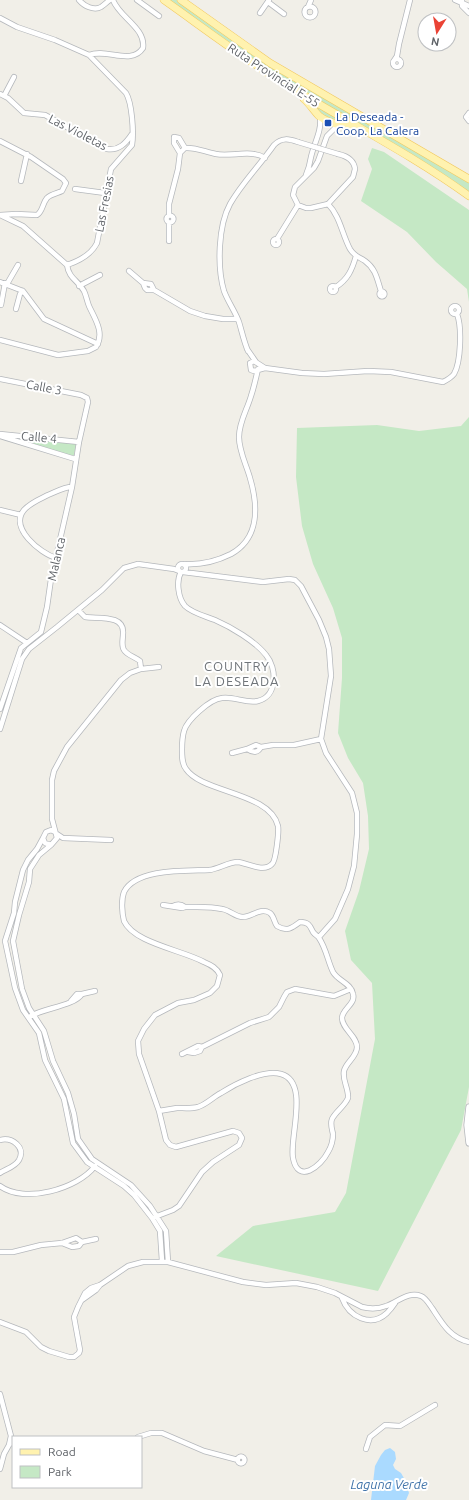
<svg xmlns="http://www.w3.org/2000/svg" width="469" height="1500" viewBox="0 0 469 1500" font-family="Ubuntu,sans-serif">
  <rect width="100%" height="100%" fill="#f1efe8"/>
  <path fill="#c5e8c5" d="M167,0h10l44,32 248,150v11l-182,-110z
    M316,106l29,17c-11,1 -26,-8 -29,-17z
    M372,148l12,4 85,58v92l-2,-13 -31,-27 -29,-30 -46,-31 11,-32 -4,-10z
    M469,417v670l-8,43 -83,161 -162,-35 37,-30 82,-14 11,-19 29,-154 -3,-56 -21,-23 -6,-29 14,-40 10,-42 -1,-33 -5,-33 -15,-25 -10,-25 4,-55v-40l-9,-30 -20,-44 -11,-38 -6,-49 1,-49 80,-3 42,6 42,-5z
    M9,436l65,7 2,2 -2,10 -3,1 -62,-18z"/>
  <path fill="#aadaff" d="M390,1448l5,4 1,7 -3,6 2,4 6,4 4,7 4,13 -3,7h-35l4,-34 6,-11 4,-5z"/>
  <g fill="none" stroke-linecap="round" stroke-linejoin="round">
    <g stroke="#b5b8bc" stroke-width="6">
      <path id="minor" d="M79,0c5,6 15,11 22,7 3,-2 6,-5 9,-7
        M137,0l22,16
        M455,0l14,6
        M462,0v6l7,7
        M268,2l16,12
        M304.5 12a5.5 5.5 0 1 1 11 0a5.5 5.5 0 1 1-11 0Z
        M308,7l3,-7
        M260,13l9,-13
        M0,18l17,9 38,13 34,15 37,38c6,10 8,39 6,52l-21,24 -14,74c-6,12 -18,18 -30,22
        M89,55c18,-7 42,11 54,-7 3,-20 -24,-31 -30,-48
        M393 63a4 4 0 1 1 8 0a4 4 0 1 1-8 0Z
        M395,59l2,-3 2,-12 11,-44
        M0,94l8,4 16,15 21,2 62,34c12,2 19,-6 25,-15
        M4,96l10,-19
        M469,113l-3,4 3,4
        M0,141l31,16 32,22 3,4 -4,8c-4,2 -11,3 -15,7 -5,6 -4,13 -10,17l-21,-1 -16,1
        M180,153l-6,-10v-6l5,1 6,10
        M338,154c9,2 16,6 17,15l-2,8 -25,27 -17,4h-5l-8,-3 -5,-10 2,-8 19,-19 4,-7 9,-25 11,-11
        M306,175c3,-7 4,-12 5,-18 3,-14 11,-26 9,-40
        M21,181l6,-27
        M75,189l30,4
        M328,204c12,12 14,30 22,45 4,7 9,8 15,12 11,8 12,18 16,30
        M0,215l23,11 44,39
        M169,215v-11l9,-35 2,-16 5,-5c11,-1 20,4 31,6 15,3 35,-5 49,4
        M166.5 219a3.5 3.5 0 1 1 7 0a3.5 3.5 0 1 1-7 0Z
        M277,239l21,-34
        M273 242a3 3 0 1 1 6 0a3 3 0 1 1-6 0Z
        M169,241v-18
        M129,271l14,12 2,5 2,2h7l36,21 15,5 18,3h14
        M0,282l23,9 21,28 54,25
        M143,283l8,1 3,6
        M7,284l11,-19
        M330 289a3 3 0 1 1 6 0a3 3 0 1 1-6 0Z
        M79,286l21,-11
        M336,287c12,-8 16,-17 20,-31
        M379.5 294a2.5 2.5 0 1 1 5 0a2.5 2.5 0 1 1-5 0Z
        M1,305l4,-22
        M451 310a4 4 0 1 1 8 0a4 4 0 1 1-8 0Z
        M16,309l4,-15 3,-3
        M0,340l58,15 30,-4 8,-4c9,-14 -1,-28 -7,-41 -2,-5 -3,-11 -5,-15 -6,-11 -15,-12 -17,-26
        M247,349l9,13
        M248,351c-4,-9 -6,-19 -9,-29 -4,-11 -11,-20 -15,-31 -7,-24 -6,-65 6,-87 12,-21 30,-39 44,-59 8,-8 15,-6 24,-3
        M265,368l-11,3 -3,-1 -1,-7 4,-2 11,7 37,5 22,1 44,-3 23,1 52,10c4,-2 8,-4 11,-8 7,-12 8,-47 3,-60
        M0,379l81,16 6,3 1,4 -9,40 -7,45 -21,92 -4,28 -6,25 -20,16 -21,61
        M0,434l79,8
        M0,436l75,23
        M0,510l21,5
        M56,558c-16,-5 -47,-30 -32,-48 6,-7 16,-11 24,-15 8,-3 15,-8 24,-8
        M178 568a4 4 0 1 1 8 0a4 4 0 1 1-8 0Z
        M184,564c16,1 33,-3 47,-10 29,-16 27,-49 19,-76 -4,-14 -11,-27 -11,-41 0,-15 8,-27 12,-41 3,-9 5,-18 7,-27
        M183,572l80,10 26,-3 6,1 6,6 18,34 7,17 3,12 2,27 -10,63 5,14 26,40 5,20v21l-3,32 -6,23 -13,30 -16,18
        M0,625l27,18
        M141,669l18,-2
        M0,729l22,-70 7,-10 28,-22 45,-37 22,-22 14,-4 36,5 5,2
        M261,747l-5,-2 -9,4c6,4 11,4 14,-2l12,-2h21l27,-6
        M232,753l15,-4
        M55,832l-4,-2 -5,2 -3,6 2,5 6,2 6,-7 -5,-19v-39l2,-9 13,-24 54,-67 9,-7 11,-4 -1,-8c-5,-4 -13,-6 -16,-11 -3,-4 -1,-11 -1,-16 2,-20 -25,-15 -38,-17l-7,-7
        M57,834l6,4 48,2
        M43,838l-6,11 -9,11 -5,10 -8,32 -1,11 -9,28 10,47 8,22 16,23 6,27 19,39 9,44 14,19 37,24 10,9 18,23 8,13 2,30
        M51,845l-12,10 -9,14 -1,13 -10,33 -6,26 9,48 7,19 15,23 9,30 15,32 6,21 4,25 14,20 39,26 19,21 16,25 2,31
        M173,906c4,-2 8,-2 12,1
        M82,994l13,-3
        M31,1016c13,-8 43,-10 51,-22h-5l-6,7
        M188,1052l6,1 6,-2 2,-4 48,-24 19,-6 10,-10 5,-10 3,-5 8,-3 39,7 17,-7
        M182,1054l16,-8 4,1
        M159,1111c6,-1 12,-2 18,-3 7,0 14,1 21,-1 9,-3 15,-10 23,-14 14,-9 43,-24 60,-19 29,8 8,64 12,84 5,27 28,8 35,-6 3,-5 5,-12 5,-18 -1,-5 -3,-10 -1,-15 4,-8 13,-13 16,-21 1,-9 -6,-18 -4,-27 2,-9 13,-14 13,-24 0,-11 -15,-18 -15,-29 0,-9 14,-14 11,-24 -2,-11 -15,-13 -20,-22 -5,-10 -7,-24 -14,-34 -1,-2 -4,-3 -6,-6 -3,-6 -4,-10 -13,-10 -8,6 -13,10 -23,4 -3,-4 -3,-10 -7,-13 -10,-6 -18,4 -27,4 -8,0 -13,-7 -21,-8 -12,-3 -25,-2 -37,-2l-3,1 -19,-3
        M0,1140c12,-3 26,7 19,20 -4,7 -13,9 -19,13
        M0,1186c24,18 78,3 95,-20
        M152,1218l21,-8 6,-4 23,-34 11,-10 26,-17 3,-7 -3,-5 -6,-2 -57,16 -6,-2 -4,-5 -7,-29 -20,-57 -1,-13 6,-12 11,-14 23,-12 16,-3 16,-7 7,-7 3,-11c-3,-7 -9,-10 -16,-13 -22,-12 -70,-19 -80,-41 -2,-8 -3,-21 0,-29 12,-24 63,-21 85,-22 10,-1 19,-8 29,-8 9,1 26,11 34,2 4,-3 7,-33 6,-38 -8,-34 -76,-33 -92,-57 -4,-5 -4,-12 -4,-19 0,-6 0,-12 2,-19 3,-11 26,-32 38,-33 12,-2 24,6 36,3 20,-5 19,-33 8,-46 -11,-14 -35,-28 -51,-35 -10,-4 -23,-7 -30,-14 -7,-8 -9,-25 -4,-34
        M82,1242l14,-3
        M0,1252h13l28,-7 21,-2 14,-5 6,4 -3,4 -7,1 -10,-4
        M342,1298c7,19 29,30 45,15 3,-3 6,-7 8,-10
        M82,1300l14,-10 4,-5
        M0,1322l26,10 15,15 8,4 20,6h5l5,-4 1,-3 -6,-33 4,-10 7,-14 6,-5 9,-3 28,-19 15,-4h25l75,20 23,3 30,-2 21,4 18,6 27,14c8,2 16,2 24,-1 12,-4 22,-15 35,-10 5,2 8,8 11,12 10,15 18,30 37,34
        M0,1394l11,42 -2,9 4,-4
        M138,1437l13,-4h11l42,18 34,9
        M366,1449l4,-12 15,-12 15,1 35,-21
        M237.5 1460a3.5 3.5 0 1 1 7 0a3.5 3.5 0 1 1-7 0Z
        M0,1469l4,-15 5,-9"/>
    </g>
    <g stroke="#b5b8bc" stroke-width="7">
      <path id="tertiary" d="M469,1107l-2,18 2,18"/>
    </g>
    <g stroke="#f2c960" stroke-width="8">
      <path id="primary" d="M164,0c41,29 80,59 123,85 60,37 124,69 182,111
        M181,0l89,63 199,116
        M304,99c6,5 10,12 15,17 11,9 27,9 40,15"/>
    </g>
    <use href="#minor" stroke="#fff" stroke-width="4.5"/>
    <use href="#tertiary" stroke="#fff" stroke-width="5.5"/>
    <use href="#primary" stroke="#fff2af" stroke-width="7"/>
    <g stroke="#b5b8bc" stroke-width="6" stroke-linecap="butt">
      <path id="minor-bridge" d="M298,142l40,12"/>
    </g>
    <use href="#minor-bridge" stroke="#fff" stroke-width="4.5"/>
  </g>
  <rect fill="#1a4fb4" stroke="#fff" stroke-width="1.5" x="324" y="119" width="8" height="8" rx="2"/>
  <g text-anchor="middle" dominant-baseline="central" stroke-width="4" stroke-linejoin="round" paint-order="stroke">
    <g font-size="12" fill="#5f6368" stroke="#fff">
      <text transform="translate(274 75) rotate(33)">Ruta Provincial E-55</text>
      <text transform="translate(78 132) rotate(27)">Las Violetas</text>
      <text transform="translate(104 204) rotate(-79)">Las Fresias</text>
      <text transform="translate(44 387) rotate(11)">Calle 3</text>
      <text transform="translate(39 437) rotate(5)">Calle 4</text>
      <text transform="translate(56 559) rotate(-77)">Malanca</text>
    </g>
    <g font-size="12" fill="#164399" stroke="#fff" text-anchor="start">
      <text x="336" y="116">La Deseada -<tspan x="336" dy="14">Coop. La Calera</tspan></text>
    </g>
    <g font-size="13" letter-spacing="1" fill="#70757a" stroke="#fff">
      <text x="237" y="666">COUNTRY<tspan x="237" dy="15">LA DESEADA</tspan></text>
    </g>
    <g font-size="13" font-style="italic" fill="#4174aa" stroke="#fff">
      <text x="389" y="1484">Laguna Verde</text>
    </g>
  </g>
  <rect x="12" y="1436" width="130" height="52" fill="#ffffff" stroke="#bfc1c3"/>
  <rect x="20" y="1449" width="20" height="6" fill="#fff2af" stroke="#bfc1c3"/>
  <text x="48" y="1456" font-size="12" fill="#5f6368">Road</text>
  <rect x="20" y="1466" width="20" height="12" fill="#c5e8c5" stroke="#bfc1c3"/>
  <text x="48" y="1476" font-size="12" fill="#5f6368">Park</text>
  <g transform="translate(437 32) rotate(191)"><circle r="19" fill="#ffffff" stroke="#bfc1c3"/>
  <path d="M0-3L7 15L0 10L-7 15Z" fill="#ea4335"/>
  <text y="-6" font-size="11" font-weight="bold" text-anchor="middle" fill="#5f6368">N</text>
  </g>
</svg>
